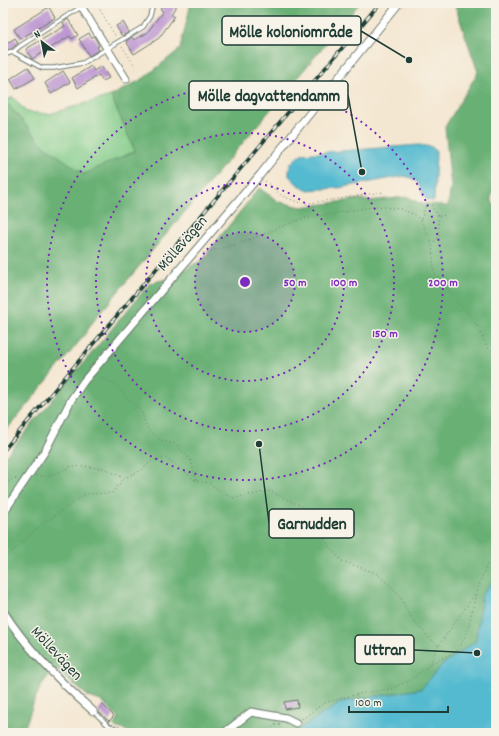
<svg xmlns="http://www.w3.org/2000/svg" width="499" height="736" viewBox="0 0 499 736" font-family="Dekko,sans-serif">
  <rect width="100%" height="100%" fill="#f7f3e8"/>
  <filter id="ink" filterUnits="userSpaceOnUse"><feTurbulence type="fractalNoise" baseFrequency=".025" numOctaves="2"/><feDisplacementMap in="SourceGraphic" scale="8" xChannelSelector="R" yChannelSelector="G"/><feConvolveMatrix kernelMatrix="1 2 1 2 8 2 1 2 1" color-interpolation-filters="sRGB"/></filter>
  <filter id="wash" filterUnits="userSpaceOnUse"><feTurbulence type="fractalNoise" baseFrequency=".012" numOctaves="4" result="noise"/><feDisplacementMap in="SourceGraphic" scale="16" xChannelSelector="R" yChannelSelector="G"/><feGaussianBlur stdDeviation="0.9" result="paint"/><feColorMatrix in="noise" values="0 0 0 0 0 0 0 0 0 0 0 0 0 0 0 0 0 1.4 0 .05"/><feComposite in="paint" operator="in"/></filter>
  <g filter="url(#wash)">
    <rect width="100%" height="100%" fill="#f4e7d1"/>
    <path fill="#82cc89" stroke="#50845e" d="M111,96l24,55 -51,24 -41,-30 -38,-44 8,-4 13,15 23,2z"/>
    <path fill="#69b075" stroke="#447654" d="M191,3h169l-265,316 -12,18 -80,97v-332l2,-1 38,44 41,29 51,-23 -24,-55 33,-18 36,-29z
      M454,3h42v173l-5,23 5,10v369l-14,16 -6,47 -34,24 -21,24 -79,13 -49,31h-161l-17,-6 -2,-2 6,-6 -18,-18 -12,-4 -34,-28c-18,15 -24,42 -32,64h-20v-274l147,-176 17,-4 37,-20 11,-16 44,-55 20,14 23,5 58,-8 8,2 40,-4 11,6 29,3 3,-20 -6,-59 33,-55z"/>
    <path fill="#52bad0" stroke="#387c82" d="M419,145l13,2 4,5 -2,49 -7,-1c-10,-12 -4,-20 -23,-24l-66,12 -32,2 -9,-6 -8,-8v-7l2,-6 10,-9z
      M496,578v155h-203l49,-31 79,-13 21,-24 34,-24 6,-47z"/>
    <g id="blocks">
      <path fill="#bb94d1" d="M164,3h14l-7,11 4,2 -16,22 -25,16 -8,-13 6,-4 2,3 13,-7 16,-22 -3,-2z
        M49,7l6,11 -35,21 -6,-10z
        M68,19l10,16 -6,4 -2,-3 -38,23 -6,-10 39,-23 -2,-3z
        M123,22l6,10 -7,4 -6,-10z
        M89,33l2,4 3,-1 5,10 -2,1 2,3 -10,6 -10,-17z
        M15,38l3,5 -7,6 -7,2 -1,-5z
        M91,66l3,5 7,-5 8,12 -6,3 -4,-6 -21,13 -6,-10z
        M28,67l7,11 -19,11 -6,-10z
        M63,71l7,11 -19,12 -6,-11z
        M297,700l1,7 -13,2 -1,-7z
        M103,705l11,11 -5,5 -11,-10z"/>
    </g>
  </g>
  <g filter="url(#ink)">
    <use href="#blocks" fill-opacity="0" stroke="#6a786b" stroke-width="1"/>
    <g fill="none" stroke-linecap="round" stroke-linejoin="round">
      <g stroke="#6a786b" stroke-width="5.5">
        <path id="lane" d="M13,52l29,16h12l29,-5 60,-36 7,-11 3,-13
          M3,55l10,-3 7,-6 61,-39
          M93,711l16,15 21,7"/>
      </g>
      <g stroke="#6a786b" stroke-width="9">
        <path id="street" d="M79,3l47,76
          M3,513l42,-62 26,-51 13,-19 176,-206 139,-172
          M3,611c24,38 56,70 90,100
          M224,733l27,-21 35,6 10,5"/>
      </g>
      <path stroke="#6a786b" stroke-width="1" stroke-dasharray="1 3" stroke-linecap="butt" d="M96,3l20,34
        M122,46l15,23
        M265,181l17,15 21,8 81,-12
        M439,216l7,-1
        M421,219l5,-14h5l7,11 1,21 -6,6
        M203,253l38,-10 60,-24 76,-13 24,3 14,6 6,5 11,24 2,28 43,54 11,22 8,6
        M98,374l4,5 14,5 9,12 16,15 7,19 14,11 14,3 15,17 5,19
        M36,476h14l22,-10 31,2 21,10 18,-8 11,-10 14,-2 29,23 13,2 15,11 11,4 35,-7 43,21 10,16 -1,6 6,11 14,16 34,12 21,19 16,29 25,25 -8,18
        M3,488l9,-9 7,-1
        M3,560l39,-36 44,-30 26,-1 12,-15
        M439,645l36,-51
        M302,719l22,-16 34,-9 32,-5 19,-8 21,-17 29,-14 9,-21 8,-36 11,-29 9,-5
        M266,733l9,-8h5"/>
      <use href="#lane" stroke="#fff" stroke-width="3.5"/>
      <use href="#street" stroke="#fff" stroke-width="7"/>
      <g stroke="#1f3d34" stroke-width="3.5">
        <path id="rail" d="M3,451l377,-448"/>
      </g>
      <use href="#rail" stroke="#f7f3e8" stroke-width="2" stroke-dasharray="6" stroke-linecap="butt"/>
    </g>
  </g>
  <circle cx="245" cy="282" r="50" fill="#7b2cbf" fill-opacity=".12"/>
  <g fill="none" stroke="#7b2cbf" stroke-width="2" stroke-dasharray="2 4">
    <circle cx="245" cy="282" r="50"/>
    <circle cx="245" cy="282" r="99"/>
    <circle cx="245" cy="282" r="149"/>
    <circle cx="245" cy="282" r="198"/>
  </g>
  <g text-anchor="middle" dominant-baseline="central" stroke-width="3" stroke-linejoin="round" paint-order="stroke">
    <g font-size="16" fill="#1f3d34" stroke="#f7f3e8">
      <text transform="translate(183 244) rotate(-49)">Möllevägen</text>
      <text transform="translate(56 654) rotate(47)">Möllevägen</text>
    </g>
  </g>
  <circle cx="245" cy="282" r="6" fill="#7b2cbf" stroke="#f7f3e8" stroke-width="2"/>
  <g font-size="12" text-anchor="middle" font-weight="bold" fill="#7b2cbf" stroke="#f7f3e8" stroke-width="3" stroke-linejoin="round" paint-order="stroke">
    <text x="295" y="286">50 m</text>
    <text x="344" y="286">100 m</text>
    <text x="443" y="286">200 m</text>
    <text x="385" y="337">150 m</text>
  </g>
  <path fill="none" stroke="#1f3d34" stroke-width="1.5" d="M409 60L361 31M362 172L348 95M259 444L269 523M477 653L414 650"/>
  <g fill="#1f3d34" stroke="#f7f3e8" stroke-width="1.5">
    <circle cx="409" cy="60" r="4"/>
    <circle cx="362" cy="172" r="4"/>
    <circle cx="259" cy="444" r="4"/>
    <circle cx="477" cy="653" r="4"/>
  </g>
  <g fill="#f7f3e8" stroke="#1f3d34" stroke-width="1.5">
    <rect x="222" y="16" width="139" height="29" rx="4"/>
    <rect x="189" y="81" width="159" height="29" rx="4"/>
    <rect x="269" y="509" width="85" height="29" rx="4"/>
    <rect x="355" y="635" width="59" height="29" rx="4"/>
  </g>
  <g font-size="17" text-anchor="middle" font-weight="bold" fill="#1f3d34">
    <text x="291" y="37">Mölle koloniområde</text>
    <text x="269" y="101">Mölle dagvattendamm</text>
    <text x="312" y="529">Garnudden</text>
    <text x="385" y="655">Uttran</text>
  </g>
  <rect width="499" height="736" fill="none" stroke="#f7f3e8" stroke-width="16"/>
  <g transform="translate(42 42) rotate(328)" stroke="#f7f3e8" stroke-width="3" paint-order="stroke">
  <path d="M0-3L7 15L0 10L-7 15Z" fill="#1f3d34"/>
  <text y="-6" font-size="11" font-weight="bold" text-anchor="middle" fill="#1f3d34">N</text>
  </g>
  <path d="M349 706v6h99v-6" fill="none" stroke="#1f3d34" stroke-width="2"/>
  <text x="355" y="706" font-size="12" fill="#1f3d34" stroke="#f7f3e8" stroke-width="3" paint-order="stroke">100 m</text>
</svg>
